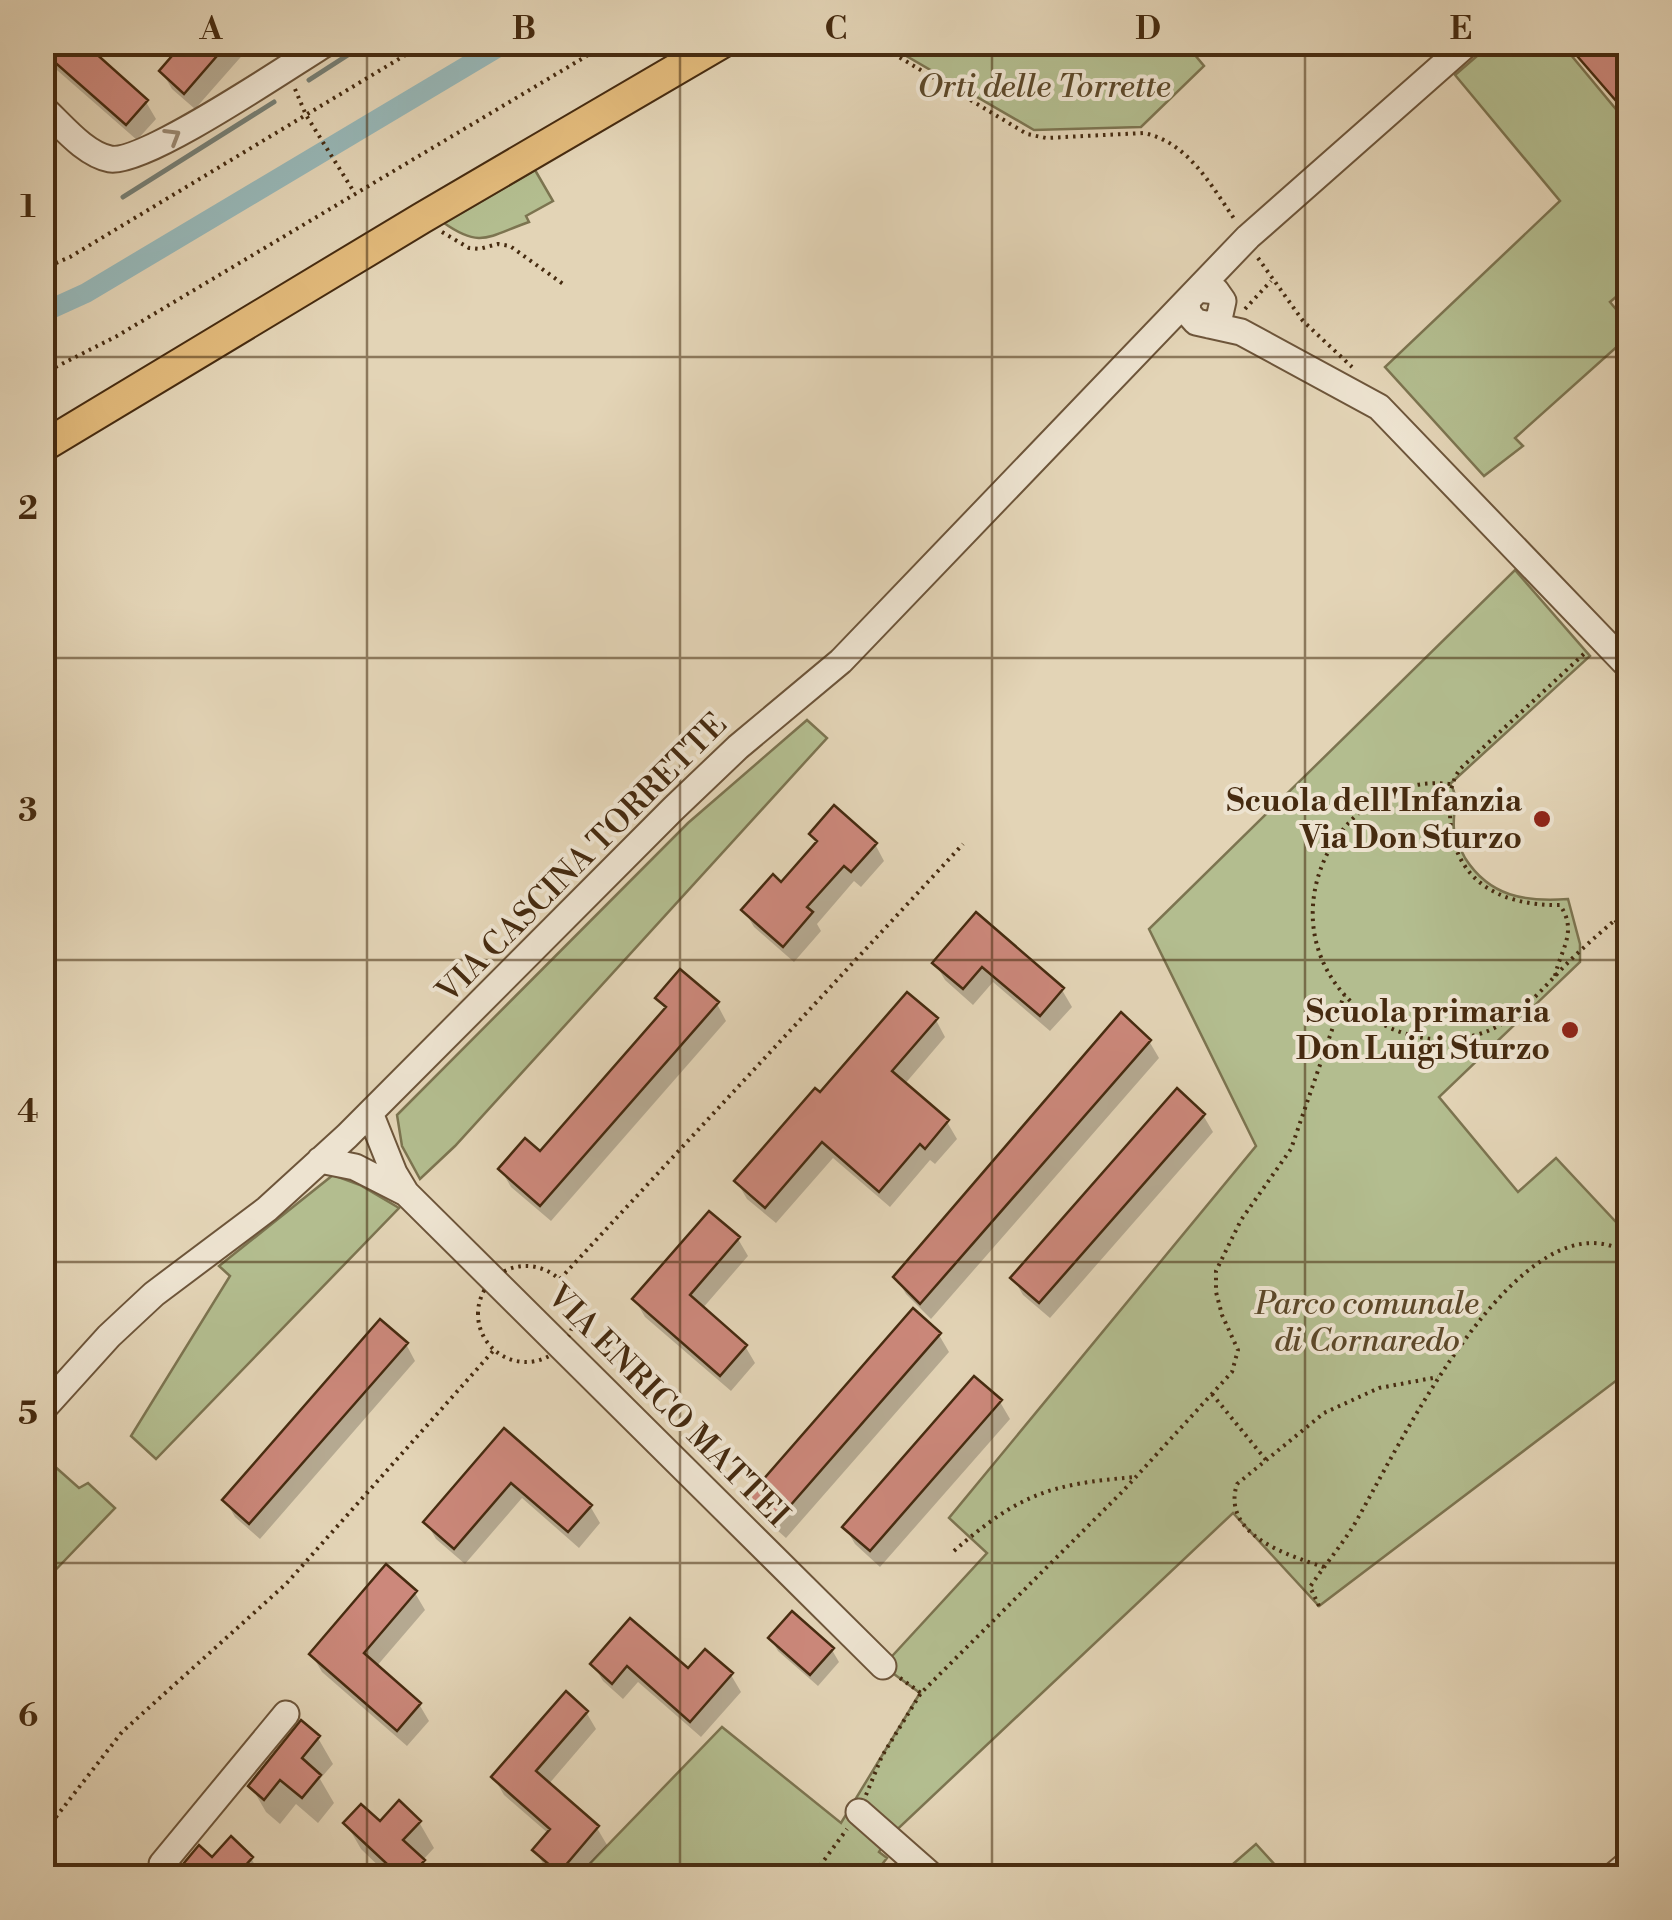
<svg xmlns="http://www.w3.org/2000/svg" width="1672" height="1920" viewBox="0 0 1672 1920" font-family="'Libre Bodoni',serif">
  <rect width="100%" height="100%" fill="#e3d4b6"/>
  <filter id="stains"><feTurbulence type="fractalNoise" baseFrequency=".002" numOctaves="4"/><feColorMatrix values="0 0 0 0 .2 0 0 0 0 .09 0 0 0 0 .02 0 0 0 .5 -.17"/></filter>
  <radialGradient id="worn" r=".72"><stop offset=".6" stop-color="#630" stop-opacity="0"/><stop offset="1" stop-color="#630" stop-opacity=".3"/></radialGradient>
  <path fill="#b3bd8f" stroke="#7c7450" stroke-width="2.5" d="M884,43h301l19,23 -63,61 -107,3z
    M1492,43h69l68,82v161l-19,16 19,23 1,10 -115,103 8,8 -39,30 -99,-109 175,-166 -105,-126z
    M535,170l18,31 -27,15 3,6c-40,14 -48,27 -85,1z
    M1515,570l75,86 -140,128c10,13 2,29 4,45 1,11 6,19 11,29 25,39 60,44 103,41l12,45v18l-141,135 79,95 38,-34 73,78v135l-310,235 -86,-93 -345,325 -9,14 8,6 -15,19 -296,1 146,-151 119,96 79,-130 -37,-27 104,-113 -38,-35 307,-372 -107,-217z
    M807,720l20,18 -372,408 -35,33 -18,-33 -5,-31 291,-292z
    M333,1175l27,10 39,23 -243,251 -25,-23 99,-160 -11,-10z
    M43,1456l36,32 9,-5 27,25 -72,75z
    M1256,1844l30,33h-68z"/>
  <path fill="#0003" d="M42,42l104,60 10,17 -19,21 -95,-83z
    M188,42h66l-59,67 -23,-20 -10,-17z
    M1574,49l56,18v51l-49,-57z
    M812,834l63,10 9,17 -23,26 -7,-6 -37,43 4,7 -27,31 -40,-35 -10,-17 38,-25 36,-41z
    M976,915l86,75 10,17 -22,24 -57,-49 -20,23 -28,-25 -10,-17z
    M658,998l59,6 9,17 -175,200 -40,-34 -10,-17 39,-15 126,-144z
    M936,1020l9,17 -41,48 43,37 10,17 -22,25 -5,-4 -40,47 -57,-49 -57,65 -29,-24 -10,-17z
    M1149,1041l10,17 -228,261 -25,-25 -10,-17z
    M1203,1115l10,17 -163,186 -27,-23 -10,-17z
    M738,1239l10,17 -46,53 43,37 10,17 -24,28 -86,-74 -10,-17z
    M939,1335l10,17 -163,186 -26,-23 -10,-17z
    M406,1344l9,17 -155,178 -25,-22 -10,-17z
    M1000,1402l10,17 -130,148 -25,-23 -10,-17z
    M505,1432l85,74 10,17 -21,25 -57,-50 -57,66 -29,-25 -10,-17z
    M415,1593l10,17 -49,57 43,37 10,17 -22,25 -85,-74 -10,-17z
    M630,1621l58,51 43,3 10,17 -40,45 -63,-55 -15,17 -20,-18 -10,-17z
    M771,1639l61,11 7,12 -21,24 -40,-35z
    M586,1712l10,17 -48,56 49,43 10,17 -28,33h-22l-12,-11 -10,-17 14,-16 -45,-39 -10,-17z
    M318,1738l15,26 -13,15 14,24 -16,20 -22,-19 -16,20 -14,-12 -15,-26z
    M419,1822l15,26 -12,13 10,17h-41l-30,-29 -15,-26z
    M251,1858l11,20h-66l16,-17z"/>
  <g fill="none" stroke-linecap="round" stroke-linejoin="round">
    <path stroke="#777f74" stroke-width="5" d="M309,80l59,-38
      M123,197l151,-95"/>
    <path stroke="#97b7b7" stroke-width="20" d="M42,313l44,-20 421,-251"/>
  </g>
  <path fill="#cc887b" stroke="#462b10" stroke-width="2.5" d="M42,42h41l65,58 -22,25 -84,-74z
    M184,42h45l-45,52 -25,-23z
    M1565,42h47l18,21v54z
    M834,805l43,38 -26,29 -7,-6 -37,41 6,5 -30,35 -42,-37 32,-36 8,8 36,-41 -8,-7z
    M976,912l88,76 -24,28 -58,-49 -19,22 -31,-26z
    M680,969l39,33 -179,204 -42,-37 27,-31 15,13 126,-144 -11,-9z
    M907,992l31,26 -46,53 57,49 -24,29 -5,-5 -41,48 -57,-50 -57,66 -31,-27 81,-93 5,4z
    M1121,1012l30,28 -231,264 -27,-27z
    M1177,1088l28,26 -166,189 -29,-25z
    M709,1211l31,26 -50,58 57,50 -27,31 -88,-77z
    M913,1308l28,25 -166,190 -28,-25z
    M380,1319l28,24 -159,181 -27,-24z
    M974,1376l28,24 -132,151 -28,-24z
    M504,1428l88,77 -24,27 -57,-49 -57,66 -31,-27z
    M386,1564l31,27 -53,62 57,50 -24,28 -88,-77z
    M792,1611l42,37 -24,27 -42,-37z
    M630,1618l58,50 17,-19 28,24 -43,49 -63,-56 -15,18 -22,-20z
    M566,1691l22,20 -52,60 63,55 -40,47 -27,-23 18,-21 -59,-52z
    M301,1720l19,16 -18,22 19,17 -19,23 -22,-18 -16,20 -16,-14z
    M399,1800l22,21 -18,19 22,20 -17,18h-6l-59,-55 18,-19 19,17z
    M231,1836l22,21 -19,21h-39l-11,-15 15,-18 13,12z"/>
  <g fill="none" stroke-linecap="round" stroke-linejoin="round">
    <g stroke="#6d553a" stroke-width="29">
      <path id="minor" d="M42,107c19,17 42,47 68,52 34,6 180,-94 218,-117
        M1199,289l17,2 7,10 -4,18 -10,6
        M1187,302l1,11 8,9 45,10 138,75 251,261
        M370,1113l24,60 12,20 477,473
        M320,1160l35,7 51,26
        M42,1410l67,-74 45,-42 113,-85 80,-73 326,-327 65,-62 103,-86 407,-424 221,-195
        M859,1812l75,66
        M177,1878l-15,-14 124,-150
        M1611,1878l19,-16"/>
    </g>
    <g stroke="#462b10" stroke-width="34">
      <path id="major" d="M42,447l380,-229 301,-176"/>
    </g>
    <path stroke="#462b10" stroke-width="4" stroke-dasharray="2.5 5" stroke-linecap="butt" d="M874,42l153,92 19,4 97,-5c44,8 68,52 92,87
      M295,89l11,26 48,77
      M442,232l27,16 10,1 19,-5 12,2 53,38
      M1258,258l45,63 49,46
      M42,269l28,-12 357,-215
      M1245,309l26,-28
      M42,374l75,-38 493,-294
      M1450,784c-78,-9 -142,62 -137,138 6,81 91,135 166,112 32,-9 56,-37 78,-60 22,-24 48,-45 73,-67
      M1615,920l15,15
      M1555,976c6,-28 23,-44 5,-71 -61,1 -109,-25 -110,-92 0,-19 0,-29 10,-44l126,-117
      M478 1314a48 48 0 1 1 96 0a48 48 0 1 1-96 0Z
      M560,1279l403,-435
      M1212,1394l54,66
      M954,1551c65,-57 96,-67 181,-74
      M1324,1567c-38,-12 -103,-33 -87,-83l87,-71 55,-25 59,-11
      M1319,1606l-9,-19c14,-21 31,-41 44,-62 40,-68 168,-342 276,-270
      M900,1678l21,15
      M866,1795l16,-39 39,-63 202,-202 109,-119 6,-22 -16,-35 -6,-23v-21l25,-51 50,-71 53,-154
      M42,1835l80,-103 164,-148 208,-234
      M811,1878l36,-49"/>
    <use href="#minor" stroke="#ede3d0" stroke-width="25"/>
    <use href="#major" stroke="#e2ba7b" stroke-width="30"/>
  </g>
  <defs><path id="oneway-chevron" d="M-2-3.5L2.5 0L-2 3.5" fill="none" stroke-width="1.6" stroke-linecap="round" stroke-linejoin="round" transform="scale(2.5)"/></defs>
  <use stroke="#9a8770" href="#oneway-chevron" transform="translate(173 136) rotate(-31)"/>
  <path fill="none" stroke="#462b10" stroke-width="2.5" stroke-opacity="0.55" d="M367,42v1836M680,42v1836M992,42v1836M1305,42v1836M42,357h1588M42,658h1588M42,960h1588M42,1262h1588M42,1563h1588"/>
  <g fill="#8f2418" stroke="#ede3d0" stroke-width="4">
    <circle cx="1542" cy="819" r="10"/>
    <circle cx="1570" cy="1030" r="10"/>
  </g>
  <g text-anchor="middle" dominant-baseline="central" stroke-width="8" stroke-linejoin="round" paint-order="stroke">
    <g font-size="32" font-style="italic" fill="#5c4829" stroke="#ede3d0">
      <text x="1044" y="87">Orti delle Torrette</text>
      <text x="1367" y="1304">Parco comunale<tspan x="1367" dy="37">di Cornaredo</tspan></text>
    </g>
    <g font-size="32" font-weight="bold" fill="#462b10" stroke="#ede3d0" text-anchor="end">
      <text x="1522" y="801">Scuola dell'Infanzia<tspan x="1522" dy="37">Via Don Sturzo</tspan></text>
      <text x="1550" y="1012">Scuola primaria<tspan x="1550" dy="37">Don Luigi Sturzo</tspan></text>
    </g>
    <g font-size="32" fill="#462b10" stroke="#ede3d0">
      <text transform="translate(582 858) rotate(-45)">VIA CASCINA TORRETTE</text>
      <text transform="translate(668 1406) rotate(45)">VIA ENRICO MATTEI</text>
    </g>
  </g>
  <rect width="1672" height="1920" fill="none" stroke="#e3d4b6" stroke-width="110"/>
  <rect x="55" y="55" width="1562" height="1810" fill="none" stroke="#462b10" stroke-width="4"/>
  <g font-size="32" text-anchor="middle" font-weight="bold" fill="#462b10">
    <text x="211" y="39">A</text>
    <text x="524" y="39">B</text>
    <text x="836" y="39">C</text>
    <text x="1148" y="39">D</text>
    <text x="1461" y="39">E</text>
    <text x="28" y="217">1</text>
    <text x="28" y="519">2</text>
    <text x="28" y="821">3</text>
    <text x="28" y="1122">4</text>
    <text x="28" y="1424">5</text>
    <text x="28" y="1726">6</text>
  </g>
  <rect width="100%" height="100%" filter="url(#stains)"/>
  <rect width="100%" height="100%" fill="url(#worn)"/>
</svg>
